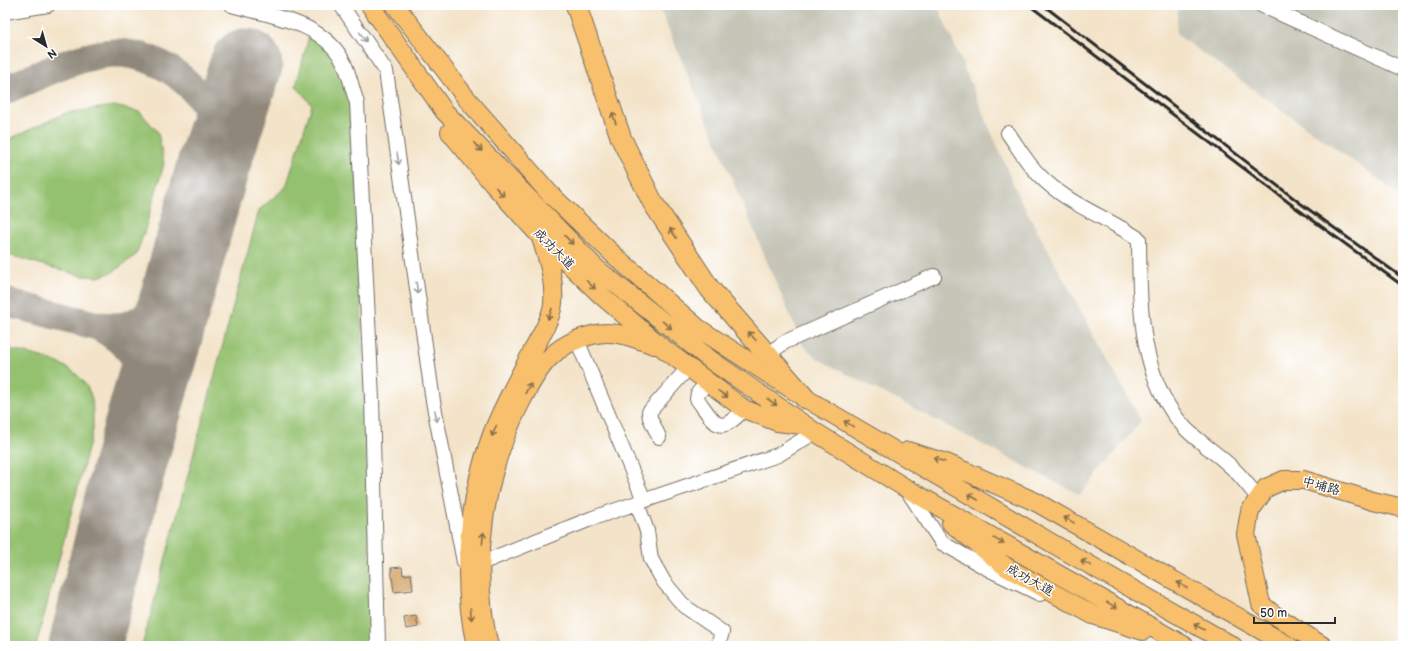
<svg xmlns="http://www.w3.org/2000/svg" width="1408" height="651" viewBox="0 0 1408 651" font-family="'Balsamiq Sans','LXGW WenKai TC',sans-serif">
  <rect width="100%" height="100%" fill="#fff"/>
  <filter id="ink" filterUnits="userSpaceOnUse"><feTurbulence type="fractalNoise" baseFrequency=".025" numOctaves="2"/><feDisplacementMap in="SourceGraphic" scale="8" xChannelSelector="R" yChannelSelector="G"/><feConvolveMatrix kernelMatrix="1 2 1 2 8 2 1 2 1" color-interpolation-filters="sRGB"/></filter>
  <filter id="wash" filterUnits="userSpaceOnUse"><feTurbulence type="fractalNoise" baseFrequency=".012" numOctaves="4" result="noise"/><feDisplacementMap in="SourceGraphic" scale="16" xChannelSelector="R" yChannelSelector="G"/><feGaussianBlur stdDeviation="0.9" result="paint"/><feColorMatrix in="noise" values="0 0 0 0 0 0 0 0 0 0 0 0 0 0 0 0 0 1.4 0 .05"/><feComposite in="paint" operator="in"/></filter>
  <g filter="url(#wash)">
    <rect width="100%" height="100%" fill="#f3e3c8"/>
    <path fill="#c6c5b8" d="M658,5h273l9,6 78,184 123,226 -61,74 -260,-135 -17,-14z
      M1178,5h225v192l-227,-163z"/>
    <path fill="#94c170" stroke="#60764e" d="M310,32l28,28 19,65v56l16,465h-231l117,-436 27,-23 26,-82 -16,-19z
      M114,106l26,6 18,20 6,32 -20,69 -8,22 -23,17 -15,5 -16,-1 -77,-22v-113l61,-28z
      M5,348c30,8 71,12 85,45 4,10 3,25 3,37l-57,216h-31z"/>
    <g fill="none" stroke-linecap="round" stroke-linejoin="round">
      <path stroke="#8f877a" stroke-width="29" d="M5,90c31,-13 76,-36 108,-37 50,-1 101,40 104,91 1,19 -8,41 -13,59 -6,22 -16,67 -30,85 -10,14 -30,32 -46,37 -10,3 -21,2 -30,1 72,39 45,90 28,153
        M5,302l93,24"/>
      <path stroke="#8f877a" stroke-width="73" d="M85,646l41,-167 88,-316 32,-98"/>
    </g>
    <g id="blocks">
      <path fill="#ce9a55" d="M402,567l1,8 8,-1 2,16 -19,2 -3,-24z
        M416,616l2,11 -12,2 -2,-11z"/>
    </g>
  </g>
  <g filter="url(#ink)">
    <use href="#blocks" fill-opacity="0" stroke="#716b62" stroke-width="1"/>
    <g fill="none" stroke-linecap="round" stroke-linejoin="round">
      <g stroke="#716b62" stroke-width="16">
        <path id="minor" d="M232,5c38,11 88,16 110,54 7,12 10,30 15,44l15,295 6,248
          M341,5l45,66 47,330 31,161
          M1261,5l142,64
          M5,12l43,-7
          M1008,133c10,14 18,29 31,42 28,29 67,42 100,64 1,65 -1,139 47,190 13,13 29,23 42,35 12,10 21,22 30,34
          M577,340l67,160
          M768,354l17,-12 149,-66
          M707,383l-9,10 -1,6c19,25 21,38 47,10
          M659,437l-9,-19 -1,-6 39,-44
          M905,487l37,56 48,27 50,24
          M637,503l10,28 4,28 13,23 20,24 38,26 -4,14
          M481,563l112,-45 185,-63 37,-23"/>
      </g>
      <g stroke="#716b62" stroke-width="20">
        <path id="major" d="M370,5l74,106 152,157 116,93 103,71 89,55 281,159
          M395,5l72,94 83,95 66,63 82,71 107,70 262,154 166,94
          M450,132l42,51 48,53 62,60 62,53 80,60 33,13 25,3
          M908,451l38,12 90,39 253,144
          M951,523l55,44 87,48 50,16
          M1261,604l-15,-70 4,-23 16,-23 18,-8h20l69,21 30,7
          M1261,604l12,10 50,32
          M476,646c-15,-65 -8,-146 15,-209 11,-30 27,-58 42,-87 7,-12 19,-33 20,-47 2,-23 -5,-43 -12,-65
          M489,646c-19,-80 -6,-171 32,-244 17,-34 32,-58 71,-67 22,-6 42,3 62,10"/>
      </g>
      <g stroke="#716b62" stroke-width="22">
        <path id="highway" d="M576,5l45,133 32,65 57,86 95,109"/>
      </g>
      <use href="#minor" stroke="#fff" stroke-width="14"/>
      <use href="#major" stroke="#f8bf6c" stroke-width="18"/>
      <use href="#highway" stroke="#f8bf6c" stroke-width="20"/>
      <path stroke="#2b2b2b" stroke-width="3" d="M1029,5l267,203 107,78
        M1043,5l257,198 103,75"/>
    </g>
    <defs><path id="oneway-shaft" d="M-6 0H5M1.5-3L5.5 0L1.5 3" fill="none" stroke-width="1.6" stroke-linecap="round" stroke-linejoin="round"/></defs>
    <g stroke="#a0a0a0">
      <use href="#oneway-shaft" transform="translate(363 37) rotate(55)"/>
      <use href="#oneway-shaft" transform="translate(398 159) rotate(82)"/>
      <use href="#oneway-shaft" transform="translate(417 288) rotate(82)"/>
      <use href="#oneway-shaft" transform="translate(436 416) rotate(79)"/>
    </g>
    <g stroke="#876e48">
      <use href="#oneway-shaft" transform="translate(614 118) rotate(-108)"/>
      <use href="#oneway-shaft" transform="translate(478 147) rotate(46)"/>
      <use href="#oneway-shaft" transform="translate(500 192) rotate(47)"/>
      <use href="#oneway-shaft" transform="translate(673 233) rotate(-124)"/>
      <use href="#oneway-shaft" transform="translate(569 240) rotate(46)"/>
      <use href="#oneway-shaft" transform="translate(591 285) rotate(44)"/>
      <use href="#oneway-shaft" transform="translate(550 314) rotate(111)"/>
      <use href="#oneway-shaft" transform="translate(667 325) rotate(39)"/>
      <use href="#oneway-shaft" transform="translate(752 336) rotate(-132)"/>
      <use href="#oneway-shaft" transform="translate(528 388) rotate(-63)"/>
      <use href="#oneway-shaft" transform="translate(723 394) rotate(35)"/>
      <use href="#oneway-shaft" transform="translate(772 402) rotate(35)"/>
      <use href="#oneway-shaft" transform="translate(849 424) rotate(-149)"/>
      <use href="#oneway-shaft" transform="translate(494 431) rotate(113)"/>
      <use href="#oneway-shaft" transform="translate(939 460) rotate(-163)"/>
      <use href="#oneway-shaft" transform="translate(973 497) rotate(-150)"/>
      <use href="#oneway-shaft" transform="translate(1069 520) rotate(-151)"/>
      <use href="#oneway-shaft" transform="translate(483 538) rotate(-83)"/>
      <use href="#oneway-shaft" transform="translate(999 541) rotate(29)"/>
      <use href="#oneway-shaft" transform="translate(1086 563) rotate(-151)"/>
      <use href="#oneway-shaft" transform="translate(1182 585) rotate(-151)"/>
      <use href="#oneway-shaft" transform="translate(1112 605) rotate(29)"/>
      <use href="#oneway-shaft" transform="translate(471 614) rotate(84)"/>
      <use href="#oneway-shaft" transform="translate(1199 627) rotate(-151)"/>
    </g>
  </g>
  <g text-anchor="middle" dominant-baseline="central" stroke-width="3" stroke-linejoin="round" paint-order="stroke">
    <g font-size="13" fill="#2b2b2b" stroke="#fff">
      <text transform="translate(554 249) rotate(45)">成功大道</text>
      <text transform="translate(1321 486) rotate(15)">中埔路</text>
      <text transform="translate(1030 580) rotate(29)">成功大道</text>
    </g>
  </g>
  <rect width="1408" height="651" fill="none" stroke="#fff" stroke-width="20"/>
  <g transform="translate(46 46) rotate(143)" stroke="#ffffff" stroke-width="3" paint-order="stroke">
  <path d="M0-3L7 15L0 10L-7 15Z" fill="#2b2b2b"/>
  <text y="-6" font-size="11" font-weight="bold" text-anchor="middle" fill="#2b2b2b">N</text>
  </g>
  <path d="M1254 617v6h81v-6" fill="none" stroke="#2b2b2b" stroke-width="2"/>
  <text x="1260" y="617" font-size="12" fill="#2b2b2b" stroke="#ffffff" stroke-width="3" paint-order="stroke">50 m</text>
</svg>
